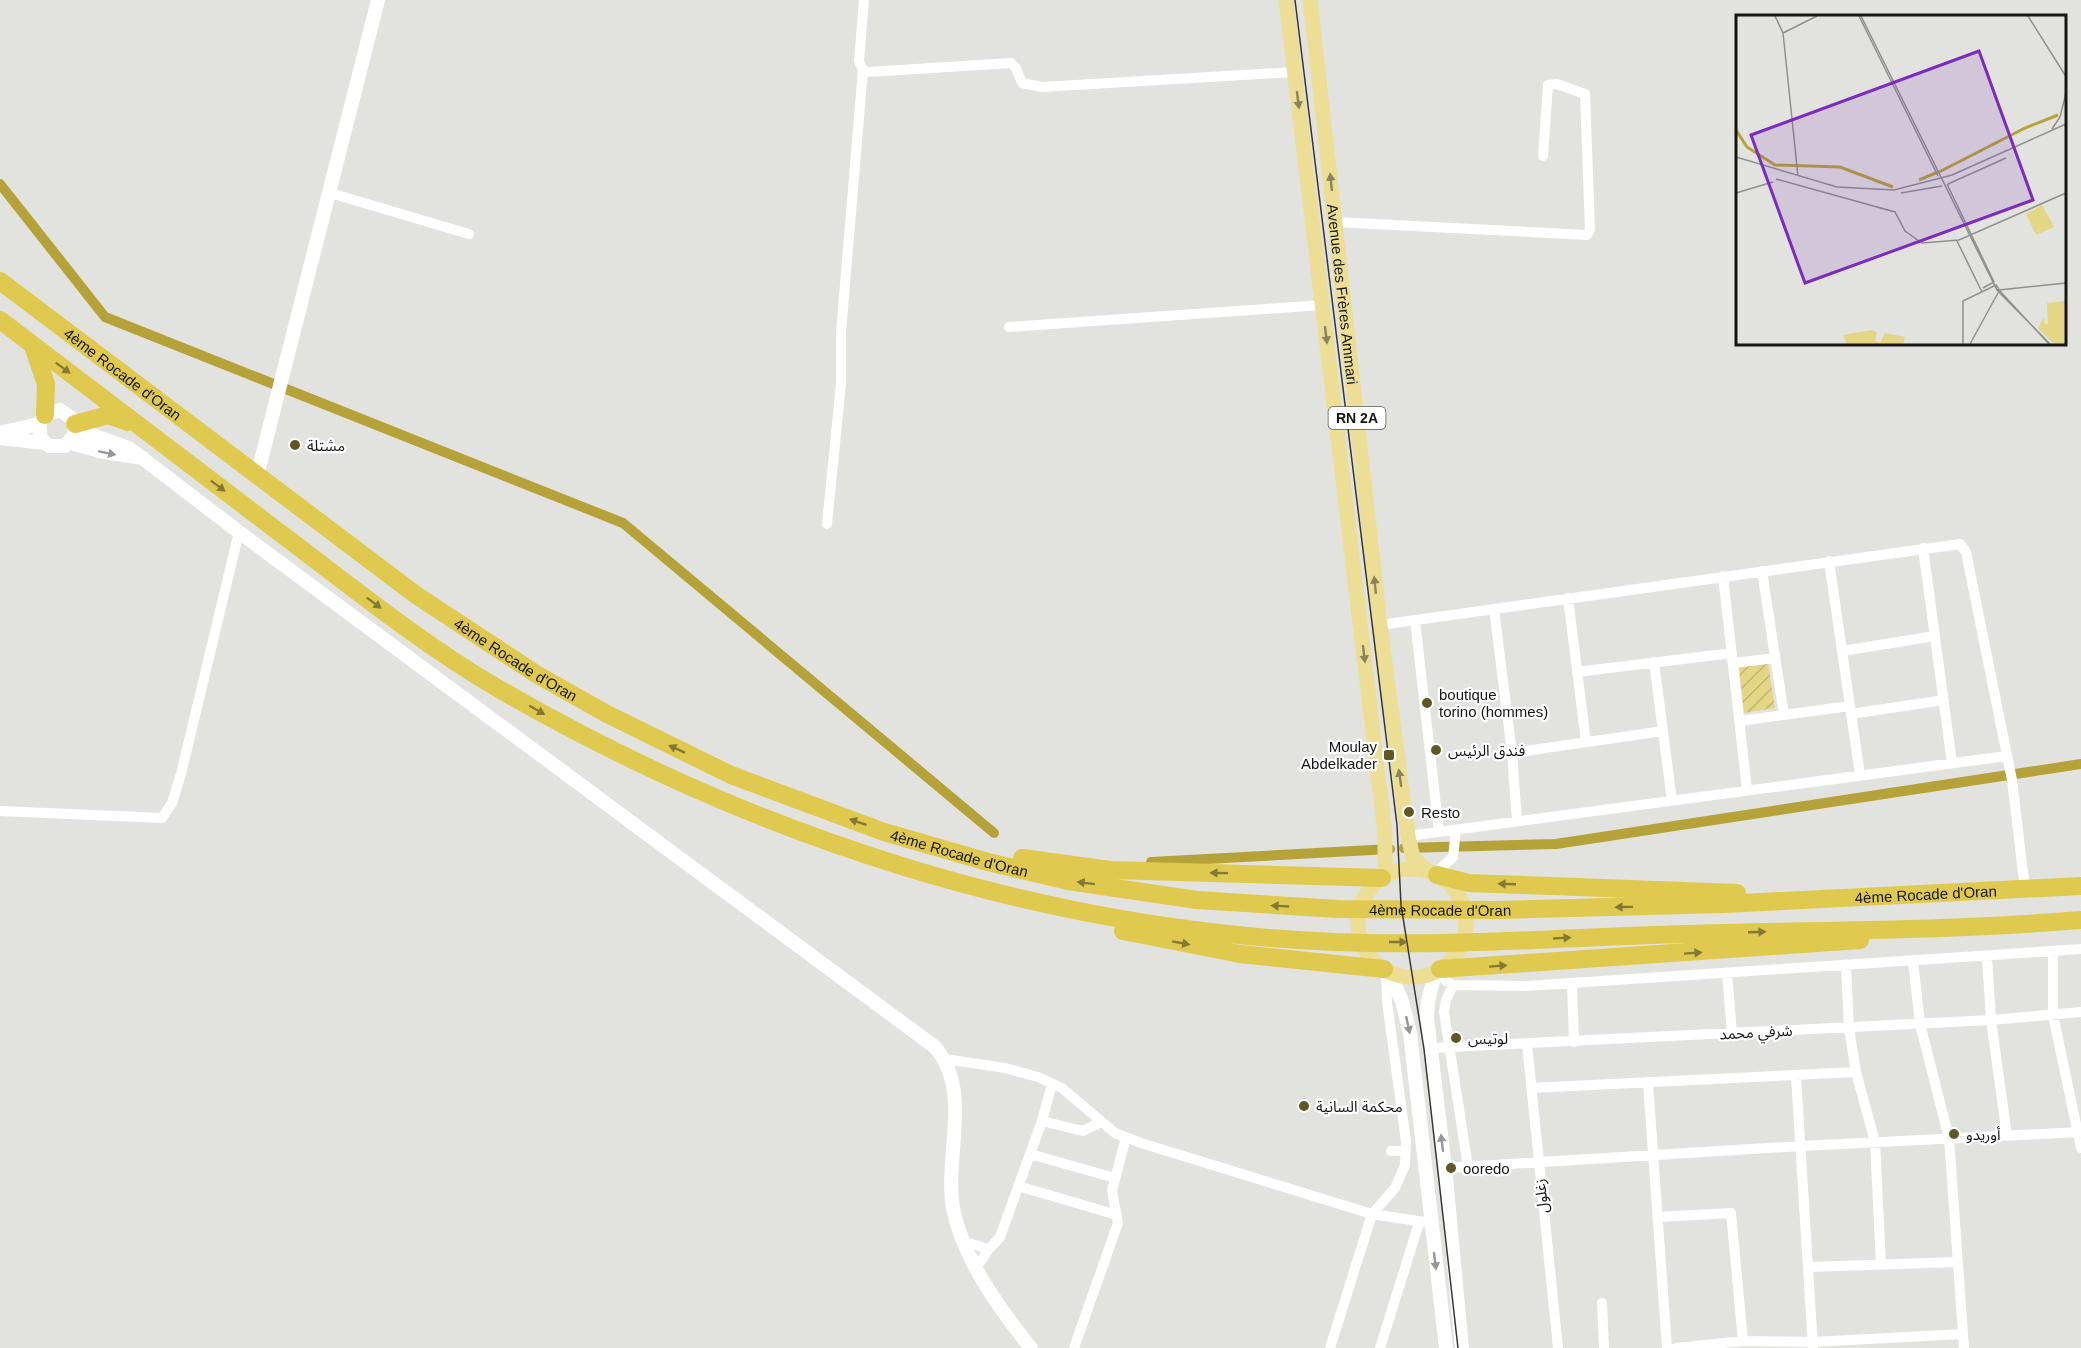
<svg xmlns="http://www.w3.org/2000/svg" width="2081" height="1348" viewBox="0 0 2081 1348" font-family="Arial,'Noto Sans Arabic',sans-serif">
  <defs>
    <pattern id="garden-furrows" width="10" height="10" patternUnits="userSpaceOnUse" patternTransform="scale(1.5)"><rect width="10" height="10" fill="#e3d685"/><path d="M-1 1l2-2M0 10L10 0M9 11l2-2" fill="none" stroke="#c2b772"/></pattern>
  </defs>
  <rect width="100%" height="100%" fill="#e2e2de"/>
  <path fill="url(#garden-furrows)" d="M1768,664l7,44 -31,5 -5,-46z"/>
  <g fill="none" stroke-linecap="round" stroke-linejoin="round">
    <path stroke="#b5a33a" stroke-width="10" d="M0,184l105,133 518,206 371,310
      M1404,848l152,-4 525,-80
      M1151,862l239,-13"/>
    <path stroke="#fff" stroke-width="10" d="M864,0l-5,61 4,9 5,2 143,-9 5,5 6,15 20,4 253,-15
      M330,193l139,41
      M1335,222l252,13 3,-6 -5,-135 -28,-10 -9,1 -5,71
      M1009,327l313,-22
      M827,524l14,-140v-52l22,-262
      M1923,548l29,215
      M1829,561l31,214
      M1762,571l22,144
      M1723,576l24,214
      M1568,598l18,144
      M1494,609l18,144 5,68
      M1415,620l24,212
      M1380,625l580,-81 6,8 46,228 13,109
      M1842,651l93,-15
      M1654,662l18,139
      M1733,663l42,-5
      M1577,672l155,-19
      M1851,714l93,-14
      M1740,721l110,-15
      M1512,753l151,-22
      M0,811l162,7 10,-15 9,-29 58,-242
      M1408,836l599,-80
      M1435,874l18,-17 3,-27
      M2053,951v64l28,133
      M1987,957l4,63 16,116
      M1913,961l7,63 29,114 15,210
      M1846,966l3,62 7,44 19,70 6,122
      M1437,971l9,10 7,4 74,1 554,-37
      M1727,973l5,61
      M1572,983l2,59
      M1453,985l-7,15 -2,12 24,155
      M1527,1044l31,304
      M1431,1048l560,-28 90,-8
      M945,1059l60,9 33,9 24,11 53,45 26,10 231,71 59,9
      M1796,1076l17,272
      M1648,1083l19,265
      M1531,1088l325,-16
      M1042,1121l41,10 18,-9
      M1391,1151h15
      M1030,1154l85,24
      M1445,1168l357,-22 279,-14
      M1018,1186l99,29
      M1658,1217l73,-4 12,128
      M965,1242l24,7 11,-12 42,-116 10,-37
      M1808,1267l149,-5
      M976,1268l13,-19
      M1602,1303l2,45
      M1074,1348l44,-125 -6,-32 14,-54
      M1330,1348l42,-134 23,-26 10,-23 1,-24 -19,-139 -1,-31
      M1380,1348l39,-125
      M1676,1348l67,-7 70,1 150,-8"/>
    <path stroke="#fff" stroke-width="14" d="M76,429l53,19 110,84 696,515c38,45 9,108 18,161 10,51 46,100 78,140
      M0,433l39,-9 6,-9 15,-5 13,9 2,15 -10,12h-16l-8,-7 -2,-15
      M0,438l45,5
      M70,443l34,9 39,6
      M257,476l121,-476
      M1388,971l14,30 8,32 36,315
      M1436,971l-8,30 -1,16 18,151 17,180"/>
    <g stroke="#ecdf95" stroke-width="15">
      <path d="M1286,0l99,834v42"/>
      <path id="s1" d="M1310,0l70,625 28,211 5,22 15,13"/>
      <circle cx="1412" cy="923" r="54"/>
    </g>
    <g stroke="#dfca4f" stroke-width="18">
      <path id="s2" d="M0,281l416,314 120,79 71,40 124,61 153,57 104,30 80,19 129,19 141,9 159,1 226,-6 358,-18"/>
      <path d="M0,320c96,73 192,146 288,219 69,52 137,107 211,150 254,147 542,241 836,253 117,5 234,-5 351,-8 131,-4 264,-3 395,-14"/>
      <path d="M33,346l13,38 -1,31"/>
      <path d="M75,424l33,-9 20,7"/>
      <path d="M1022,858l88,12 272,8"/>
      <path d="M1437,875l32,8 268,10"/>
      <path d="M1123,931l117,23 144,15"/>
      <path d="M1440,969l420,-29"/>
    </g>
    <path stroke="#363635" stroke-width="1.5" d="M1295,0l102,825 4,80 23,144 34,299"/>
  </g>
  <defs><path id="oneway-solid" d="M-6-.8H1V-3.2L6.5 0L1 3.2V.8H-6Z" transform="scale(1.5)"/></defs>
  <g fill="#8b845b">
    <use href="#oneway-solid" transform="translate(1298 100) rotate(83)"/>
    <use href="#oneway-solid" transform="translate(1331 182) rotate(-96)"/>
    <use href="#oneway-solid" transform="translate(1326 335) rotate(83)"/>
    <use href="#oneway-solid" transform="translate(1375 585) rotate(-96)"/>
    <use href="#oneway-solid" transform="translate(1364 654) rotate(83)"/>
    <use href="#oneway-solid" transform="translate(1400 778) rotate(-98)"/>
  </g>
  <g fill="#847934">
    <use href="#oneway-solid" transform="translate(63 368) rotate(37)"/>
    <use href="#oneway-solid" transform="translate(218 486) rotate(37)"/>
    <use href="#oneway-solid" transform="translate(374 603) rotate(37)"/>
    <use href="#oneway-solid" transform="translate(537 710) rotate(30)"/>
    <use href="#oneway-solid" transform="translate(677 749) rotate(-155)"/>
    <use href="#oneway-solid" transform="translate(858 822) rotate(-161)"/>
    <use href="#oneway-solid" transform="translate(1219 873) rotate(-179)"/>
    <use href="#oneway-solid" transform="translate(1086 883) rotate(-173)"/>
    <use href="#oneway-solid" transform="translate(1507 884) rotate(-178)"/>
    <use href="#oneway-solid" transform="translate(1280 906) rotate(-177)"/>
    <use href="#oneway-solid" transform="translate(1624 907) rotate(179)"/>
    <use href="#oneway-solid" transform="translate(1757 932) rotate(-2)"/>
    <use href="#oneway-solid" transform="translate(1562 938) rotate(-3)"/>
    <use href="#oneway-solid" transform="translate(1398 942)"/>
    <use href="#oneway-solid" transform="translate(1181 943) rotate(10)"/>
    <use href="#oneway-solid" transform="translate(1693 953) rotate(-4)"/>
    <use href="#oneway-solid" transform="translate(1498 966) rotate(-4)"/>
  </g>
  <g fill="#969695">
    <use href="#oneway-solid" transform="translate(107 453) rotate(12)"/>
    <use href="#oneway-solid" transform="translate(1408 1025) rotate(78)"/>
    <use href="#oneway-solid" transform="translate(1442 1143) rotate(-97)"/>
    <use href="#oneway-solid" transform="translate(1435 1261) rotate(83)"/>
  </g>
  <g fill="#605724" stroke="#fff" stroke-width="2">
    <circle cx="295" cy="445" r="6"/>
    <circle cx="1427" cy="703" r="6"/>
    <circle cx="1436" cy="750" r="6"/>
    <rect x="1383" y="749" width="12" height="12" rx="3"/>
    <circle cx="1409" cy="812" r="6"/>
    <circle cx="1456" cy="1038" r="6"/>
    <circle cx="1304" cy="1106" r="6"/>
    <circle cx="1954" cy="1134" r="6"/>
    <circle cx="1451" cy="1168" r="6"/>
  </g>
  <g text-anchor="middle" dominant-baseline="central" stroke-width="4.5" stroke-linejoin="round" paint-order="stroke">
    <rect fill="#fff" stroke="#5b5b5a" stroke-width="1.5" x="1328.5" y="407" width="57" height="22" rx="4.5"/>
    <g font-size="14" font-weight="bold" fill="#151514">
      <text x="1357" y="418">RN 2A</text>
    </g>
    <g font-size="15" fill="#151514" stroke="#fff">
      <text stroke="none"><textPath href="#s1" startOffset="296">Avenue des Frères Ammari</textPath></text>
      <text stroke="none"><textPath href="#s2" startOffset="154">4ème Rocade d'Oran</textPath></text>
      <text stroke="none"><textPath href="#s2" startOffset="640">4ème Rocade d'Oran</textPath></text>
      <text stroke="none"><textPath href="#s2" startOffset="1126">4ème Rocade d'Oran</textPath></text>
      <text stroke="none"><textPath href="#s2" startOffset="2098">4ème Rocade d'Oran</textPath></text>
      <text stroke="none"><textPath href="#s2" startOffset="1612">4ème Rocade d'Oran</textPath></text>
      <text transform="translate(1756 1032) rotate(-3)">شرفي محمد</text>
      <text transform="translate(1541 1196) rotate(-96)">زغلول</text>
    </g>
    <g font-size="15" fill="#151514" stroke="#fff" text-anchor="start">
      <text x="307" y="445">مشتلة</text>
      <text x="1439" y="694">boutique<tspan x="1439" dy="17">torino (hommes)</tspan></text>
      <text x="1377" y="746" text-anchor="end">Moulay<tspan x="1377" dy="17">Abdelkader</tspan></text>
      <text x="1448" y="750">فندق الرئيس</text>
      <text x="1421" y="812">Resto</text>
      <text x="1468" y="1038">لوتيس</text>
      <text x="1316" y="1106">محكمة السانية</text>
      <text x="1966" y="1134">أوريدو</text>
      <text x="1463" y="1168">ooredo</text>
    </g>
  </g>
  <g transform="translate(1736 15)">
    <rect width="330" height="330" fill="#e2e2de"/>
    <path d="M306,190l12,22 -18,8 -10,-21zM330,286v43h-12l-16,-16 6,-11 1,7h3l-1,-21zM136,315l5,2 -2,9 5,2 5,-10 20,4 -2,7h-56l-4,-9z" fill="#e3d685"/>
    <path fill="none" stroke="#b5a33a" stroke-width="3" d="M0,115l11,17 28,18 65,2 53,20M203,157l86,-44 33,-13M183,165l19,-8"/>
    <path fill="none" stroke="#90908d" stroke-width="1.5" d="M39,1l8,17 15,143M123,1l79,160M125,1l136,274 53,54M292,1l37,59M47,18l34,-17M316,114l8,-12 6,-24M0,142l101,30 57,3 58,-15 114,-51M40,164l119,33 10,19 17,12 37,-3 107,-47M211,169l47,98 -11,6M212,169l58,-26M0,178l37,-11M165,178l41,-7M221,226l25,51M263,275l67,-7M263,278l-1,-4 51,55M227,329v-43l33,-16 3,4M234,329l28,-51"/>
    <path fill="#7b2cbf" fill-opacity="0.15" stroke="#7b2cbf" stroke-width="3" d="M243,36l54,149 -228,83 -54,-148z"/>
    <rect width="330" height="330" fill="none" stroke="#151514" stroke-width="3"/>
  </g>
</svg>
